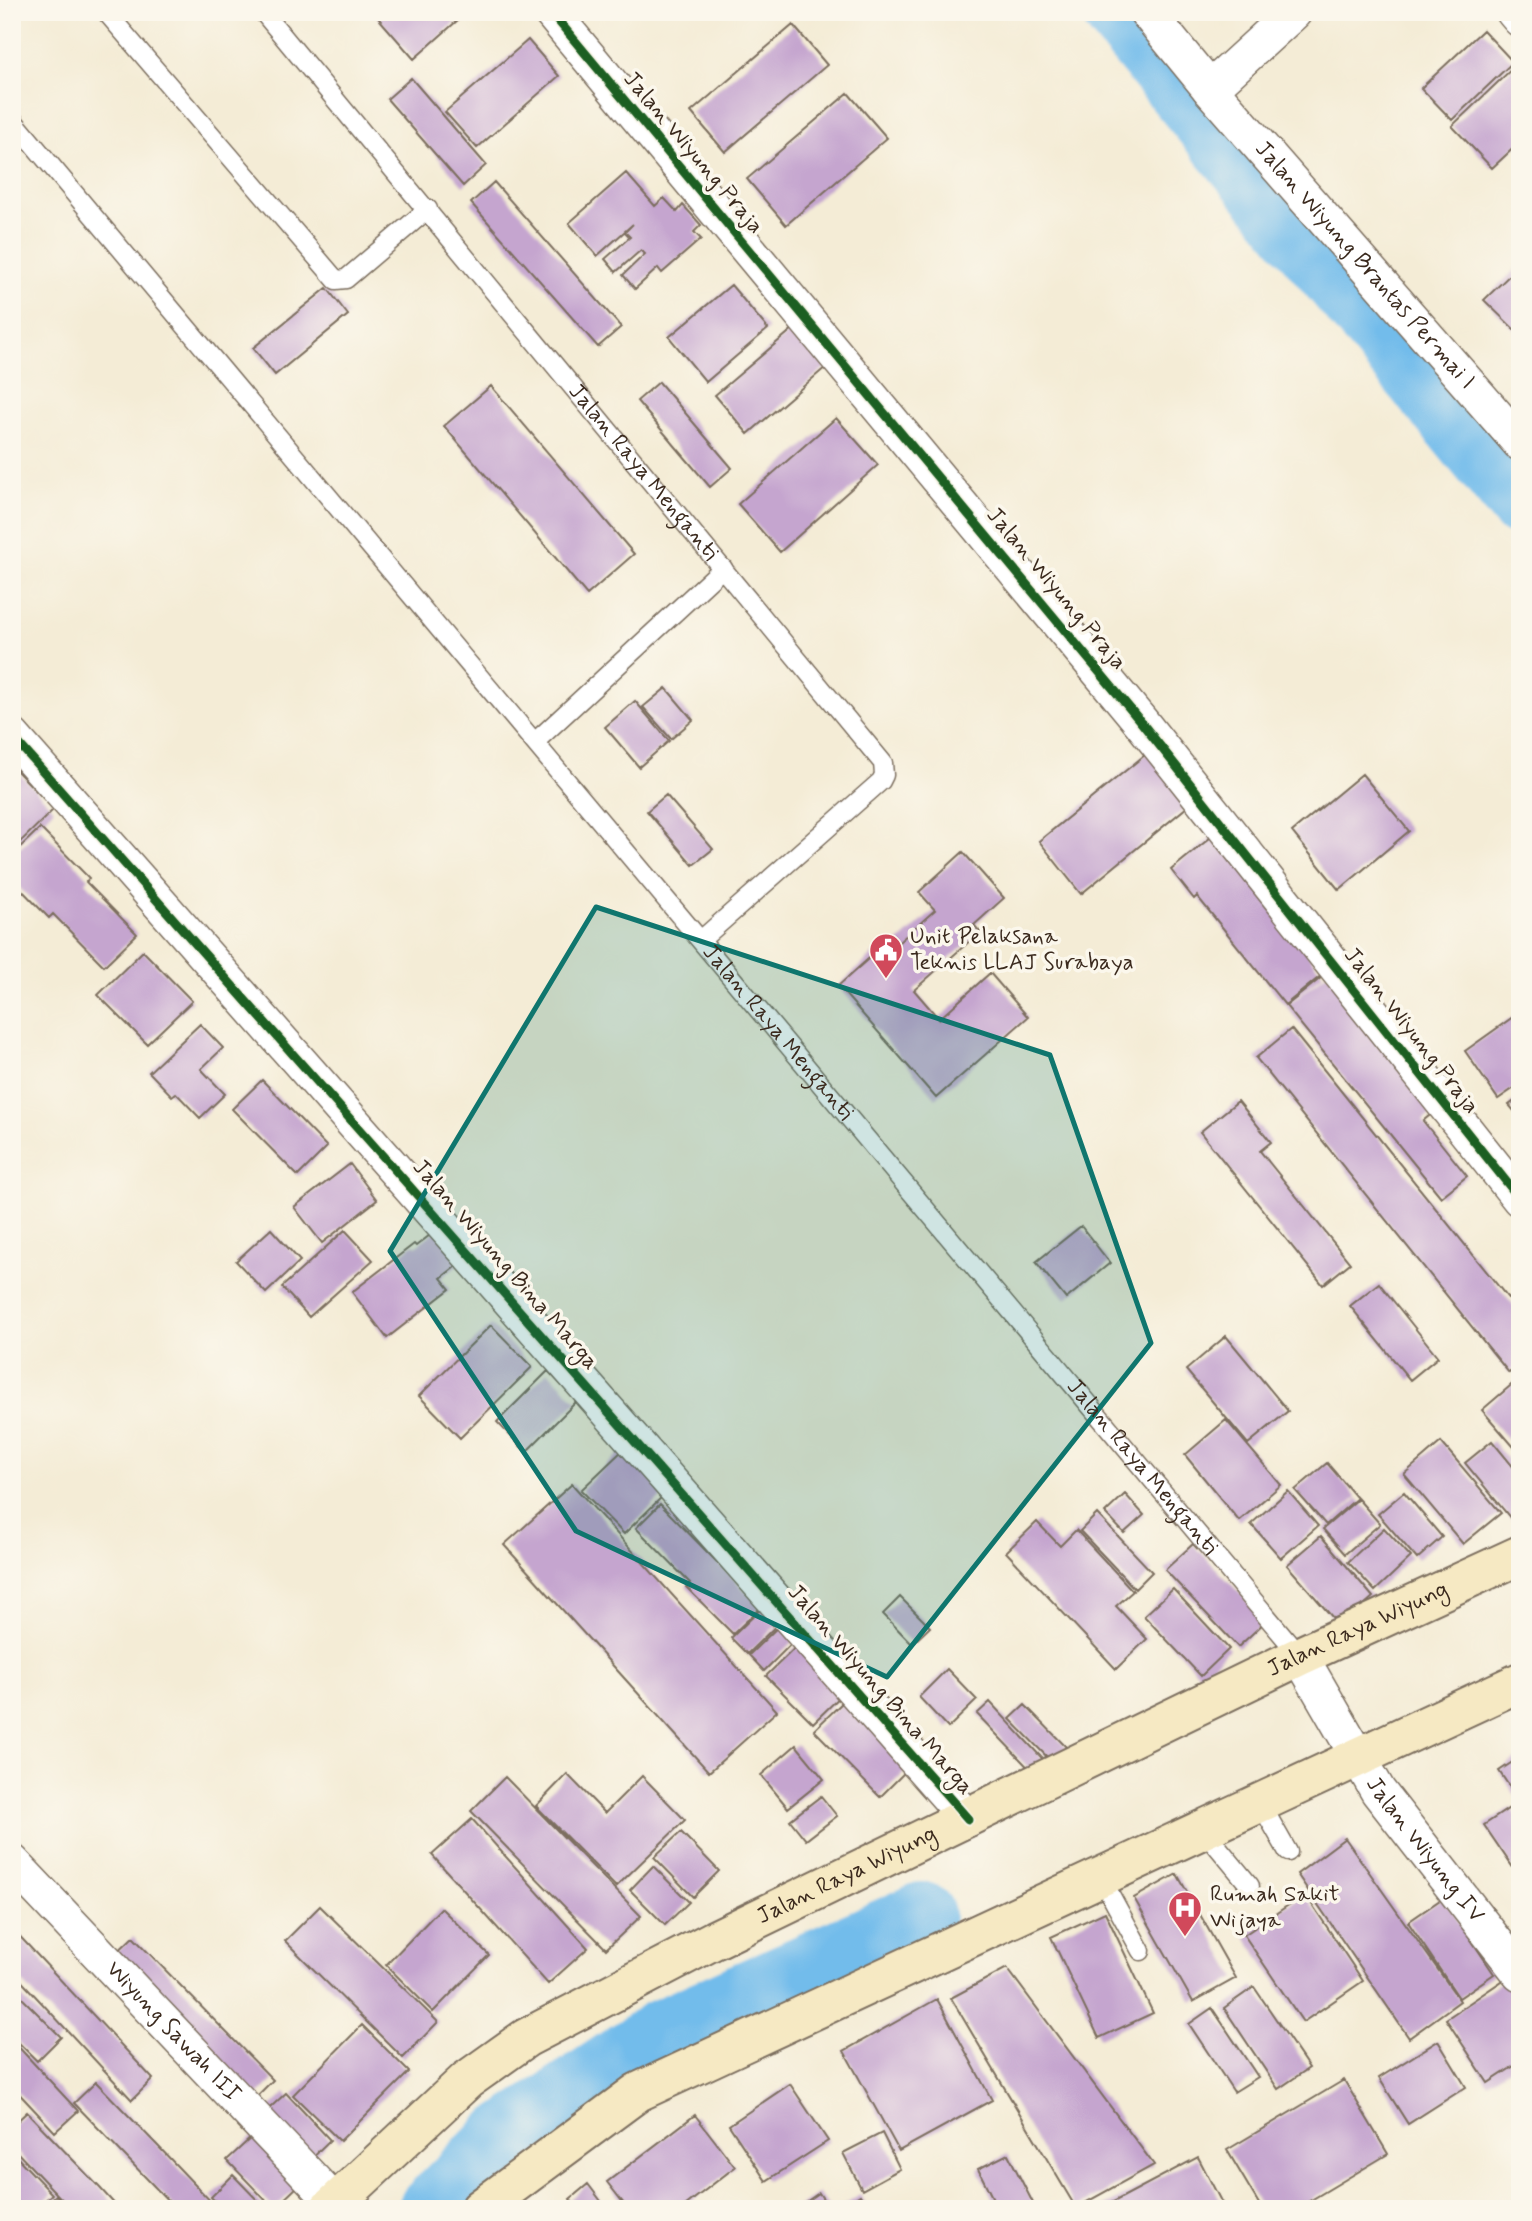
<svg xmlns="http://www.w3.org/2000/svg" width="1532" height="2221" viewBox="0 0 1532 2221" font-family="Mynerve,sans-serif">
  <rect width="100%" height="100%" fill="#fbf7ec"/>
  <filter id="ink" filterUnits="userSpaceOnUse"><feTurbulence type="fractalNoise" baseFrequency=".0143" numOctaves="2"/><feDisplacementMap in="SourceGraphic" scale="14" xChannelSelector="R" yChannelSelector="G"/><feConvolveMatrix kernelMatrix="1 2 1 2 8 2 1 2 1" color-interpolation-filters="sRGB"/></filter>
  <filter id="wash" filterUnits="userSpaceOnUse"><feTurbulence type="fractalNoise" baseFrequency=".00686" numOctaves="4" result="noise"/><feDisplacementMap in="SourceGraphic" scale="28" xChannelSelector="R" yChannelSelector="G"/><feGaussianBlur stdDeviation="1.57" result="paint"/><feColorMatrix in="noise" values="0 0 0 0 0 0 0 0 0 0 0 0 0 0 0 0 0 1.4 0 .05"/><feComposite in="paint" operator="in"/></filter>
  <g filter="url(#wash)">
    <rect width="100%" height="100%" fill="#f4ecd6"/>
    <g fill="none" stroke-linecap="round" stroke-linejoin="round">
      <path stroke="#72bceb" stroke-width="66" d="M1115,12l405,491
        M431,2209l72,-71 158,-106 261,-117"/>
    </g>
    <g id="blocks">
      <path fill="#c5a5cf" d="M373,12h94l-53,47z
        M793,25l34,40 -102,87 -34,-40z
        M1483,30l30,32 -61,58 -31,-32z
        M528,40l31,36 -82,72 -32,-36z
        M1518,63l2,79 -28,26 -40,-42z
        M411,78l75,87 -23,21 -76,-87z
        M848,93l39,45 -101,87 -39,-46z
        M626,173l29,33 9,-8 13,14 6,-7 18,20 -7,7 7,7 -39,34 -4,-5 -23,21 -12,-14 22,-21 -4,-4 -25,22 -11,-13 25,-22 -5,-5 8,-8 -36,32 -28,-33z
        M494,182l127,145 -23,20 -127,-144z
        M1520,265v70l-36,-35z
        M731,285l37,44 -62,53 -37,-45z
        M327,288l21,27 -73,60 -22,-27z
        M794,328l32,39 -78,67 -33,-39z
        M659,382l73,86 -22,19 -73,-86z
        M491,386l143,168 -47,41 -143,-169z
        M836,418l42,47 -98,87 -42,-48z
        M666,688l27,32 -22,19 -28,-32z
        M635,701l34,40 -30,26 -34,-40z
        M1151,750l42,52 -112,92 -42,-53z
        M12,766l42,43 -42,41z
        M1362,774l47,57 -70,59 -47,-58z
        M666,795l47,54 -20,16 -46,-54z
        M40,828l49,50 -3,4 51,52 -33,32 -51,-52 -4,4 -37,-38v-25z
        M1216,833l107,141 -38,31 -88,-109 -3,3 -23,-29z
        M963,852l41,46 -30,27 6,7 -66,58 25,29 51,-46 38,44 -92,81 -98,-112 39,-35 5,6 53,-47 -16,-18z
        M143,951l49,50 -45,43 -49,-49z
        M1327,973l109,137 -13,11 44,55 -26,21 -155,-191z
        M1520,1012v72l-22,15 -33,-48z
        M200,1024l23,24 -22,21 24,25 -25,24 -24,-25 -4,3 -23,-24z
        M1291,1029l229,284v51l-11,9 -253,-315z
        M262,1080l65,67 -29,29 -66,-67z
        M1520,1097v21l-11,-13z
        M1238,1101l33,41 -11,9 90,112 -27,22 -123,-153z
        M350,1164l27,36 -55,43 -28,-36z
        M1081,1226l29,37 -44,36 -30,-37z
        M439,1228l25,32 -23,18 9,11 -63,49 -35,-46 62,-48 2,2z
        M271,1229l29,32 -34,32 -30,-32z
        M345,1230l28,30 -64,57 -27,-30z
        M1379,1283l59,74 -28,23 -60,-74z
        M491,1325l41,42 -72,71 -41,-42z
        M1226,1336l62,75 -40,33 -62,-74z
        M548,1371l29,30 -51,51 -29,-30z
        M1516,1381l4,5v68l-38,-44z
        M1226,1420l55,65 -42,36 -54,-66z
        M1492,1441l28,34v47l-4,3 -51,-62z
        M1441,1442l60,71 -38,31 -59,-70z
        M624,1449l42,44 -42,41 -43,-44z
        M1327,1463l30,35 -31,27 -31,-35z
        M572,1484l205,227 -68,61 -205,-227z
        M1288,1491l30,35 -37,32 -30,-34z
        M1404,1492l38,45 -25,22 -39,-45z
        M1125,1494l19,21 -20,18 -19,-20z
        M1358,1499l22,25 -35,30 -22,-25z
        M660,1504l101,103 -28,27 -47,-47 4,-4 -54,-55z
        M1097,1514l55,58 -17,17 -55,-58z
        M1037,1522l23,24 16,-16 57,61 -17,15 31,33 -31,30 -110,-117z
        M1384,1528l27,29 -36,34 -27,-29z
        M1321,1536l52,61 -33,29 -53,-61z
        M1193,1544l73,77 -28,26 -73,-77z
        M1173,1589l56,60 -28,27 -57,-60z
        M900,1597l30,30 -18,17 -29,-30z
        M768,1602l16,16 -37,36 -16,-16z
        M784,1621l15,15 -35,35 -15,-16z
        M802,1641l47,47 -36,35 -47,-47z
        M947,1669l30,31 -29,28 -29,-31z
        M845,1700l65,67 -30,30 -66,-67z
        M990,1702l63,68 -12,11 -64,-67z
        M1025,1705l48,49 -15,14 -48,-49z
        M796,1745l28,34 -36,29 -27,-33z
        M1520,1757v45l-21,-31z
        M567,1774l38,39 37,-37 43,44 -69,67 -80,-81z
        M505,1777l136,139 -35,33 -135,-138z
        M821,1796l16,20 -31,24 -16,-20z
        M1511,1807l9,13v45l-6,4 -30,-44z
        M472,1819l116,129 -40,36 -116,-129z
        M681,1832l38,39 -26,26 -39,-40z
        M1345,1838l115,163 -51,37 -112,-164z
        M653,1866l36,36 -24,23 -35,-35z
        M1177,1874l59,104 -43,24 -59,-104z
        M1305,1894l58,87 -60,41 -59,-87z
        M1443,1898l51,76 -35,24 -51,-76z
        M320,1906l118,116 -35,36 -118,-117z
        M441,1908l48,47 -56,57 -47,-47z
        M1105,1912l48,101 -54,25 -48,-101z
        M12,1928l141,151 -21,21 -120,-129z
        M133,1937l140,143 -24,24 -140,-144z
        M1007,1968l147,197 -78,43 -125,-210z
        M1514,1973l6,9v80l-32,21 -42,-64z
        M1254,1987l55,81 -31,21 -54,-81z
        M12,1988l49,49 -24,24 -25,-25z
        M937,1999l55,101 -93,51 -55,-100z
        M1212,2008l46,69 -24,15 -45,-68z
        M362,2025l47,47 -69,69 -47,-46z
        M12,2040l66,71 -23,21 -43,-46z
        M1438,2041l28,46 -58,37 -29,-46z
        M1344,2080l44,74 -92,55h-34l-35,-59z
        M96,2082l60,62 62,65h-42l-102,-106z
        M790,2084l38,57 -62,40 -37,-56z
        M286,2093l44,47 -26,25 -45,-47z
        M27,2112l73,76 19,21h-48l-59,-62v-21z
        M695,2115l40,52 -54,42h-53l-21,-27z
        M882,2133l18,36 -38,21 -19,-37z
        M253,2136l46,49 -25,24 -47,-49z
        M12,2152l40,42 -16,15h-24z
        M1008,2154l28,55h-38l-20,-40z
        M1198,2157l27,52h-125z
        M233,2175l33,34h-44l-11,-12z
        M588,2184l19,25h-30l-7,-10z
        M819,2193l11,16h-34z
        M56,2195l12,14h-26z
        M860,2195l9,14h-30z"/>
    </g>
  </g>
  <g filter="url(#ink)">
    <use href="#blocks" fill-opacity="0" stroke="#7c6e5e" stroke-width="2"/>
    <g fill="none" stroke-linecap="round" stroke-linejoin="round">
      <g stroke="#7c6e5e" stroke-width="21">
        <g id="lane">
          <path d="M106,12l230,268 10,-1 82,-70"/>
          <path id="s1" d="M263,12l620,751 1,12 -3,6 -179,158"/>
          <path id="s2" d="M12,119l1288,1537"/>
          <path d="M536,741l187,-173"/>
          <path d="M1259,1801l29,51"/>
          <path d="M1202,1828l48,58"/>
          <path d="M1100,1876l41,75"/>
        </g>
      </g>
      <g stroke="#7c6e5e" stroke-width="38">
        <g id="street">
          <path d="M551,12l590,710 379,477"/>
          <path id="s3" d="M1147,12l63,77 310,354"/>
          <path d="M1514,12l6,7"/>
          <path d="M1210,89l84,-77"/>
          <path d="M12,736l956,1083"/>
          <path id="s4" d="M1300,1656l78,135 142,182"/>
          <path id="s5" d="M12,1862l323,341"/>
        </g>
      </g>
      <g stroke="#7c6e5e" stroke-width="42">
        <g id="secondary">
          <path id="s6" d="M329,2209l138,-129 59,-42 188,-98 586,-284 220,-101"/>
          <path d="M480,2209l158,-117 882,-410"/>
        </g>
      </g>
      <use href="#lane" stroke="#fff" stroke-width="18"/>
      <use href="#street" stroke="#fff" stroke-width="35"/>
      <use href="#secondary" stroke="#f6e9c3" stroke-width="38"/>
      <g stroke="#fbf7ec" stroke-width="13">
        <path id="cycleway" d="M551,12l590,710 379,477
          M12,736l956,1083"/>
      </g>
      <use href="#cycleway" stroke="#1b5e20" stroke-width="9"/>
    </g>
  </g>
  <path fill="#0f766e" fill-opacity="0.2" stroke="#0f766e" stroke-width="5" stroke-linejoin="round" d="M596,907l454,148 101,288 -264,334 -311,-146 -186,-280z"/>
  <defs>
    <g id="civic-pin" transform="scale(1.75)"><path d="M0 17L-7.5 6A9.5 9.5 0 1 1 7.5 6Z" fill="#d1495b" stroke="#fbf7ec"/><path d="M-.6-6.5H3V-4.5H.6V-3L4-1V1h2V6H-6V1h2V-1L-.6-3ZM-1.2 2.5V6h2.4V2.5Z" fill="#fff"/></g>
    <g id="hospital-pin" transform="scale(1.75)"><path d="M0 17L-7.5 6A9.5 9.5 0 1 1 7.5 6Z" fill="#d1495b" stroke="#fbf7ec"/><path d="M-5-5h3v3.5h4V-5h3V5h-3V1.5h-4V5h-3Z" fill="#fff"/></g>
  </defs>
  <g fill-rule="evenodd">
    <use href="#civic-pin" x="886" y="950"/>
    <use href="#hospital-pin" x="1185" y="1908"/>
  </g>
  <g text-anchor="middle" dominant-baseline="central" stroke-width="7" stroke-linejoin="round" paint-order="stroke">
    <g font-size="23" fill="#3b2a1e" stroke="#fbf7ec">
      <text transform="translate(693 153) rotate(50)">Jalan Wiyung Praja</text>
      <text stroke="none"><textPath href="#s3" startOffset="334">Jalan Wiyung Brantas Permai I</textPath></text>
      <text stroke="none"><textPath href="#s1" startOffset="597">Jalan Raya Menganti</textPath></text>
      <text transform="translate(1056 589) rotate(50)">Jalan Wiyung Praja</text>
      <text stroke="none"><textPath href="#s2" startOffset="1192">Jalan Raya Menganti</textPath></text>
      <text transform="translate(1411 1031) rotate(52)">Jalan Wiyung Praja</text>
      <text transform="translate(505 1265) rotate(49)">Jalan Wiyung Bina Marga</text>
      <text stroke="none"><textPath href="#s2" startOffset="1759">Jalan Raya Menganti</textPath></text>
      <text stroke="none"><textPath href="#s6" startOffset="1188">Jalan Raya Wiyung</textPath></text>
      <text transform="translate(880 1690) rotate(49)">Jalan Wiyung Bina Marga</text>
      <text stroke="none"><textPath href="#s4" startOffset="231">Jalan Wiyung IV</textPath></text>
      <text stroke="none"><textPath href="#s6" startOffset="621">Jalan Raya Wiyung</textPath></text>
      <text stroke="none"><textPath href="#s5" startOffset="234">Wiyung Sawah III</textPath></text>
    </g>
    <g font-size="23" fill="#3b2a1e" stroke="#fbf7ec" text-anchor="start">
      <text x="910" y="937">Unit Pelaksana<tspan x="910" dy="26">Teknis LLAJ Surabaya</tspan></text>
      <text x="1210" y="1895">Rumah Sakit<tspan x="1210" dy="26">Wijaya</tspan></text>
    </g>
  </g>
  <rect width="1532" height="2221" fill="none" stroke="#fbf7ec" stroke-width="42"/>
</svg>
